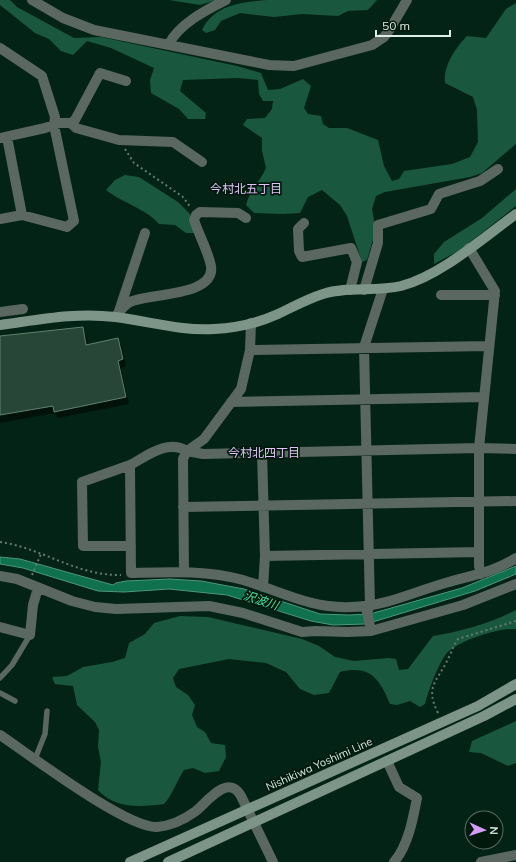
<svg xmlns="http://www.w3.org/2000/svg" width="516" height="862" viewBox="0 0 516 862" font-family="Mulish,'Noto Sans JP',sans-serif">
  <rect width="100%" height="100%" fill="#032316"/>
  <path fill="#19583e" d="M0,0h10l7,7 57,31 27,-1 136,29 24,7 7,17 12,-1 23,-10 8,7 -7,22 4,6 13,2 2,8 6,4h18l31,12 6,26 8,15 7,-2 5,-8 48,-7 18,-7 8,-15 -1,-32 -4,-13 -28,-14c-2,-17 11,-36 22,-47l19,2 20,-29 10,-6v141l-34,29 -12,4 -85,15 -9,4 -4,13 3,17 -1,10 -7,24 -5,2 -15,-46 -7,-11 -18,-15 -14,7 -8,16 -17,1 -29,-1 -8,-8c3,-13 14,-24 20,-37l-4,-17v-13l-19,-13 4,-6 18,-1 7,-9 1,-8h-10l-4,-7 -1,-14 -20,-2 -55,2 -3,11 26,22 -1,6h-17l-9,-10 -28,-16 -1,-13 4,-12 -43,-20 -24,-7 -14,14 -12,-4 -12,-12 -14,-6 -35,-28z
    M169,0h48l-17,5z
    M267,0h110l-9,10 -20,1 -10,5 -36,-2 -28,3 -34,-4 -19,8 -6,9 -9,3 -4,-3c12,-25 39,-28 65,-30z
    M125,175l14,2 39,25 12,12 5,19h-9l-11,-8 -16,-1c-11,-14 -38,-22 -53,-34l9,-10z
    M516,189v17l-56,44 -26,14v-10l10,-12 38,-24z
    M516,610v19c-18,-1 -52,10 -67,22 -9,7 -21,41 -24,53l-5,3 -10,-6 -13,4 -7,-1c-11,-26 -20,-39 -50,-32l-11,21 -15,2 -14,-6 -14,-17 -20,-9 -37,-4 -50,10 -6,9 3,9 12,8 7,10 -3,10 5,12 8,5 6,11 14,2 1,12 -7,14 -14,2 -12,-5 -9,2c-8,12 -11,24 -20,34 -23,3 -49,5 -66,-14l3,-28 -3,-15 1,-17 -4,-8 -18,-17 -4,-19 -18,-2 -3,-7 15,-1 16,-9 29,-5 13,-4 4,-15 16,-9 9,-11 26,-7 28,1 94,22 17,7 16,11 19,4 35,-3 7,1 3,11 9,-1 25,-33c29,-5 56,-12 83,-26z
    M516,721v42l-8,3 -27,-13 -12,-1 3,-11z"/>
  <path fill="#0f714e" stroke="#4d977b" d="M0,557l20,2 93,26 3,-2 10,-2 44,-2 31,2 43,8 76,25 29,1 21,-1 92,-26 54,-22v8l-41,17 -109,33 -33,1 -22,-4 -84,-26 -58,-6 -45,3 -26,-1 -75,-23 -23,-4z"/>
  <path fill="#0007" d="M82,328l4,6 2,11 30,-5 4,6 4,20 -5,2 8,36 -71,14 -3,-5 -55,10v-86z"/>
  <path fill="#274637" stroke="#618271" d="M83,327l3,18 32,-7 5,21 -5,2 8,36 -72,15 -1,-6 -53,9v-79z"/>
  <g fill="none" stroke-linecap="round" stroke-linejoin="round">
    <path stroke="#627c70" stroke-width="2" stroke-dasharray="2 3" stroke-linecap="butt" d="M125,149l9,14 49,34 8,11
      M0,542c42,6 77,34 121,33
      M32,575l9,-21
      M438,713c-13,-26 -2,-30 9,-52 4,-7 6,-15 11,-22l58,-18"/>
    <path stroke="#5a6861" stroke-width="5.5" d="M0,678l12,-13 18,-30
      M0,693l15,8
      M35,759l10,-25 2,-23"/>
    <path stroke="#5a6861" stroke-width="10" d="M32,0l31,18 31,12 175,35 25,1 78,-21 12,-8 6,-8 17,-29
      M169,44c10,-20 37,-34 57,-44
      M0,48l42,28 13,41 -1,8 20,96 -7,6 -45,-12 -22,4
      M71,123l4,-3 25,-47 26,8
      M7,137l15,78
      M0,138l45,-10 14,-5h12l5,5 43,12 54,2 29,20
      M304,223l-6,6 1,22 3,6 49,-9 6,14 -7,28
      M469,248l26,43 -16,157v118l2,8
      M364,290l14,-47v-18l53,-16 8,-15 41,-13 18,-12
      M441,295h54
      M119,311l26,-78
      M0,312l23,-3
      M115,317c4,-5 9,-12 15,-15 17,-9 86,-5 81,-36 -3,-15 -12,-31 -17,-46l2,-5 4,-3 38,1 8,5
      M251,323l-1,27 -9,39 -37,50 -17,12c-20,-12 -40,5 -57,14l1,108c37,-1 76,-3 112,7 37,11 68,29 108,27 32,0 60,-14 91,-23 25,-8 51,-11 74,-26
      M250,350l239,-4
      M231,402l253,-5
      M262,453l3,103 -2,31
      M130,465l-48,17 1,64h48
      M183,507l333,-6
      M265,556l214,-4
      M184,572l-1,-113 4,-8 16,3 276,-6 37,1
      M0,576l17,3 55,22 23,6 21,2 93,-3 34,7 59,19 13,-1 32,1 24,-1 -4,-19 3,-6 -6,-259 19,-58
      M0,627l30,8 3,-30 5,-17
      M371,631l92,-26 53,-21
      M0,735c30,20 126,93 157,92 13,-1 28,-8 39,-16 11,-9 32,-38 45,-15l32,66
      M387,761l12,26 18,11c-4,21 -9,48 -23,64
      M481,862l35,-7"/>
    <path stroke="#7d9488" stroke-width="10" d="M0,325c38,-5 76,-13 115,-8 33,4 65,14 99,12 22,-1 44,-6 64,-15 15,-7 29,-15 45,-20 24,-8 52,-2 78,-8 39,-10 82,-48 115,-72
      M130,862l348,-156 38,-22
      M168,862l316,-146 32,-17"/>
  </g>
  <g text-anchor="middle" dominant-baseline="central" stroke-width="3.5" stroke-linejoin="round" paint-order="stroke">
    <g font-size="11" fill="#ddefe5" stroke="#00190d">
      <text transform="translate(319 764) rotate(-24)">Nishikiwa Yoshimi Line</text>
    </g>
    <g font-size="12" fill="#e2c1f6" stroke="#00190d">
      <text x="246" y="188">今村北五丁目</text>
      <text x="264" y="452">今村北四丁目</text>
    </g>
    <g font-size="12" font-style="italic" fill="#4ae6a8" stroke="#00190d">
      <text transform="translate(261 600) rotate(18)">沢波川</text>
    </g>
  </g>
  <g transform="translate(484 830) rotate(93)"><circle r="19" fill="#00190d" stroke="#586f63"/>
  <path d="M0-3L7 15L0 10L-7 15Z" fill="#d79bf9"/>
  <text y="-6" font-size="11" font-weight="bold" text-anchor="middle" fill="#ddefe5">N</text>
  </g>
  <path d="M376 30v6h74v-6" fill="none" stroke="#ddefe5" stroke-width="2"/>
  <text x="382" y="30" font-size="12" fill="#ddefe5" stroke="#00190d" stroke-width="3" paint-order="stroke">50 m</text>
</svg>
